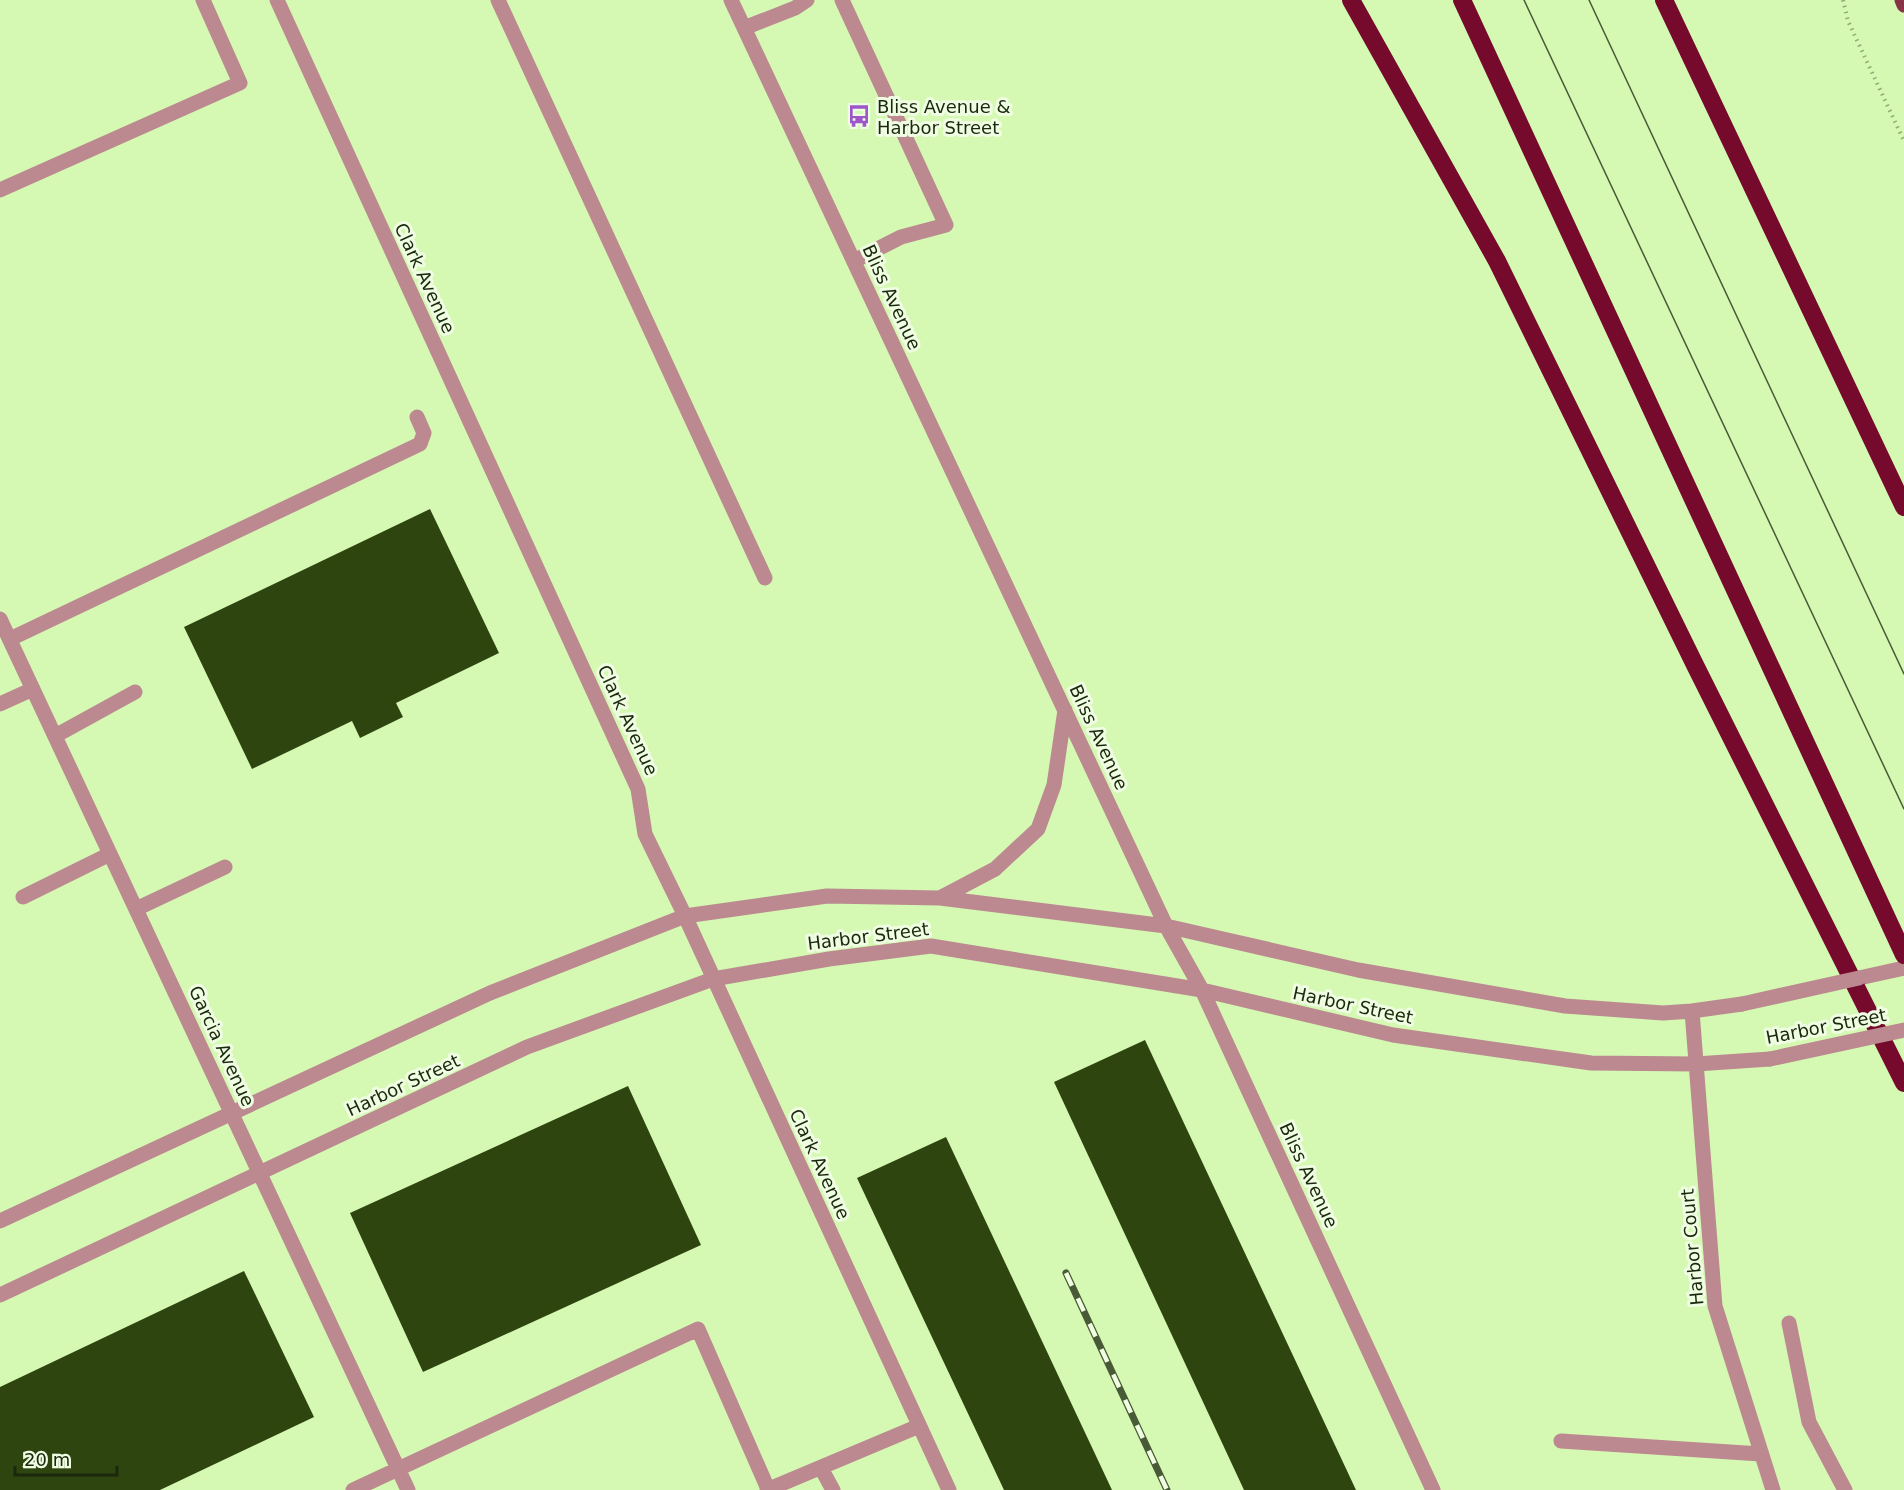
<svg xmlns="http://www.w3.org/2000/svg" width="1904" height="1490" viewBox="0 0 1904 1490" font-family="'DejaVu Sans',sans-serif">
  <rect width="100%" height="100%" fill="#d5f8b3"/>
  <path fill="#2e4510" d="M430,509l69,144 -103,50 7,14 -43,21 -8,-17 -100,48 -68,-142z
    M1145,1040l211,450h-112l-190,-408z
    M628,1086l73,159 -278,127 -73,-159z
    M946,1137l166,353h-108l-147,-312z
    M244,1271l70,146 -154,73h-160v-103z"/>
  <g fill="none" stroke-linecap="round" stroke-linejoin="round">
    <path stroke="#91ac76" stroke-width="4" stroke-dasharray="1.5 4.5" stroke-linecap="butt" d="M1843,0l5,21 56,120"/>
    <path stroke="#bb898f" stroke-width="15" d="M277,0l361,789 7,45 40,82 264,574
      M498,0l267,578
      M731,0l435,926 36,64 231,500
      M842,0l104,225 -45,12 -47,24
      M744,28l51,-20 12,-8
      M0,190l240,-107 -37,-83
      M0,619l408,871
      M10,639l410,-195 4,-11 -7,-16
      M0,704l33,-15
      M55,736l80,-44
      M23,897l87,-43
      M940,898l55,-29 43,-40 16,-44 11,-75
      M136,909l89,-42
      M1859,978l45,-10
      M1692,1011l23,295 58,184
      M0,1221l490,-228 195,-77 142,-20 113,2 226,28 192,44 207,36 98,7 29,-2 50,-7
      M0,1295l527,-248 186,-68 116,-20 102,-13 271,44 191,45 198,28 105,1 74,-5
      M1789,1323l20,99 36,68
      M1561,1441l200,13
      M821,1468l12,22
      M353,1490l345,-161 70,160
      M767,1490l152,-64"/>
    <path stroke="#893446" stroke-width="15" d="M1902,0l2,5"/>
    <path stroke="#750a2d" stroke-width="18" d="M1351,0l146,261 199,406 208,416
      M1462,0l442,955
      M1664,0l240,507"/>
    <path stroke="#495b36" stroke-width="1.5" d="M1524,0l380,809
      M1589,0l315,674"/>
    <g stroke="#495b36" stroke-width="7">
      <path id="rail" d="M1066,1273l101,217"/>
    </g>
    <use href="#rail" stroke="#effde2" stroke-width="4.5" stroke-dasharray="14" stroke-linecap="butt"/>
    <path stroke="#bb898f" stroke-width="15" d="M1742,1004l117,-26
      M1770,1059l134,-29"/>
  </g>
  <defs>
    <g id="bus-bare" transform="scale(1.8)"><path d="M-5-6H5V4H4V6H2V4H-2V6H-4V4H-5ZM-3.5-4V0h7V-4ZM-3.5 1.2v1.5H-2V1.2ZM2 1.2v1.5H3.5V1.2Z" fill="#9e57cb" stroke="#effde2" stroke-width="2.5" paint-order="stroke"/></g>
  </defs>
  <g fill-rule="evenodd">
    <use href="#bus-bare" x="859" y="116"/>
  </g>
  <g text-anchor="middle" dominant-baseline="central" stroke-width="6" stroke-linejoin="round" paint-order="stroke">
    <g font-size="18" fill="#1b280d" stroke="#effde2" text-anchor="start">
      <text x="877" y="106">Bliss Avenue &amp;<tspan x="877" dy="21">Harbor Street</tspan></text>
    </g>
    <g font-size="18" fill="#1b280d" stroke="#effde2">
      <text transform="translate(425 278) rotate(65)">Clark Avenue</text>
      <text transform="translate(892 297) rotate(65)">Bliss Avenue</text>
      <text transform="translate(628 720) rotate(65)">Clark Avenue</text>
      <text transform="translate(1099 737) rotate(65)">Bliss Avenue</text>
      <text transform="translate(868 936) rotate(-7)">Harbor Street</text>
      <text transform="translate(1353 1005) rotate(12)">Harbor Street</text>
      <text transform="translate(1826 1026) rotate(-11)">Harbor Street</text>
      <text transform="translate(222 1046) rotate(65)">Garcia Avenue</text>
      <text transform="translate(403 1085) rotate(-25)">Harbor Street</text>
      <text transform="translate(820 1164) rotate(65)">Clark Avenue</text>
      <text transform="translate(1309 1175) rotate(65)">Bliss Avenue</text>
      <text transform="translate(1692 1247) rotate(-95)">Harbor Court</text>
    </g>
  </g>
  <path d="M15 1466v9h102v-9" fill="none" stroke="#1b280d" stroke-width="3"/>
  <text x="24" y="1466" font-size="18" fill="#1b280d" stroke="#effde2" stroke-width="4.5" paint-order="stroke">20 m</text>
</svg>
